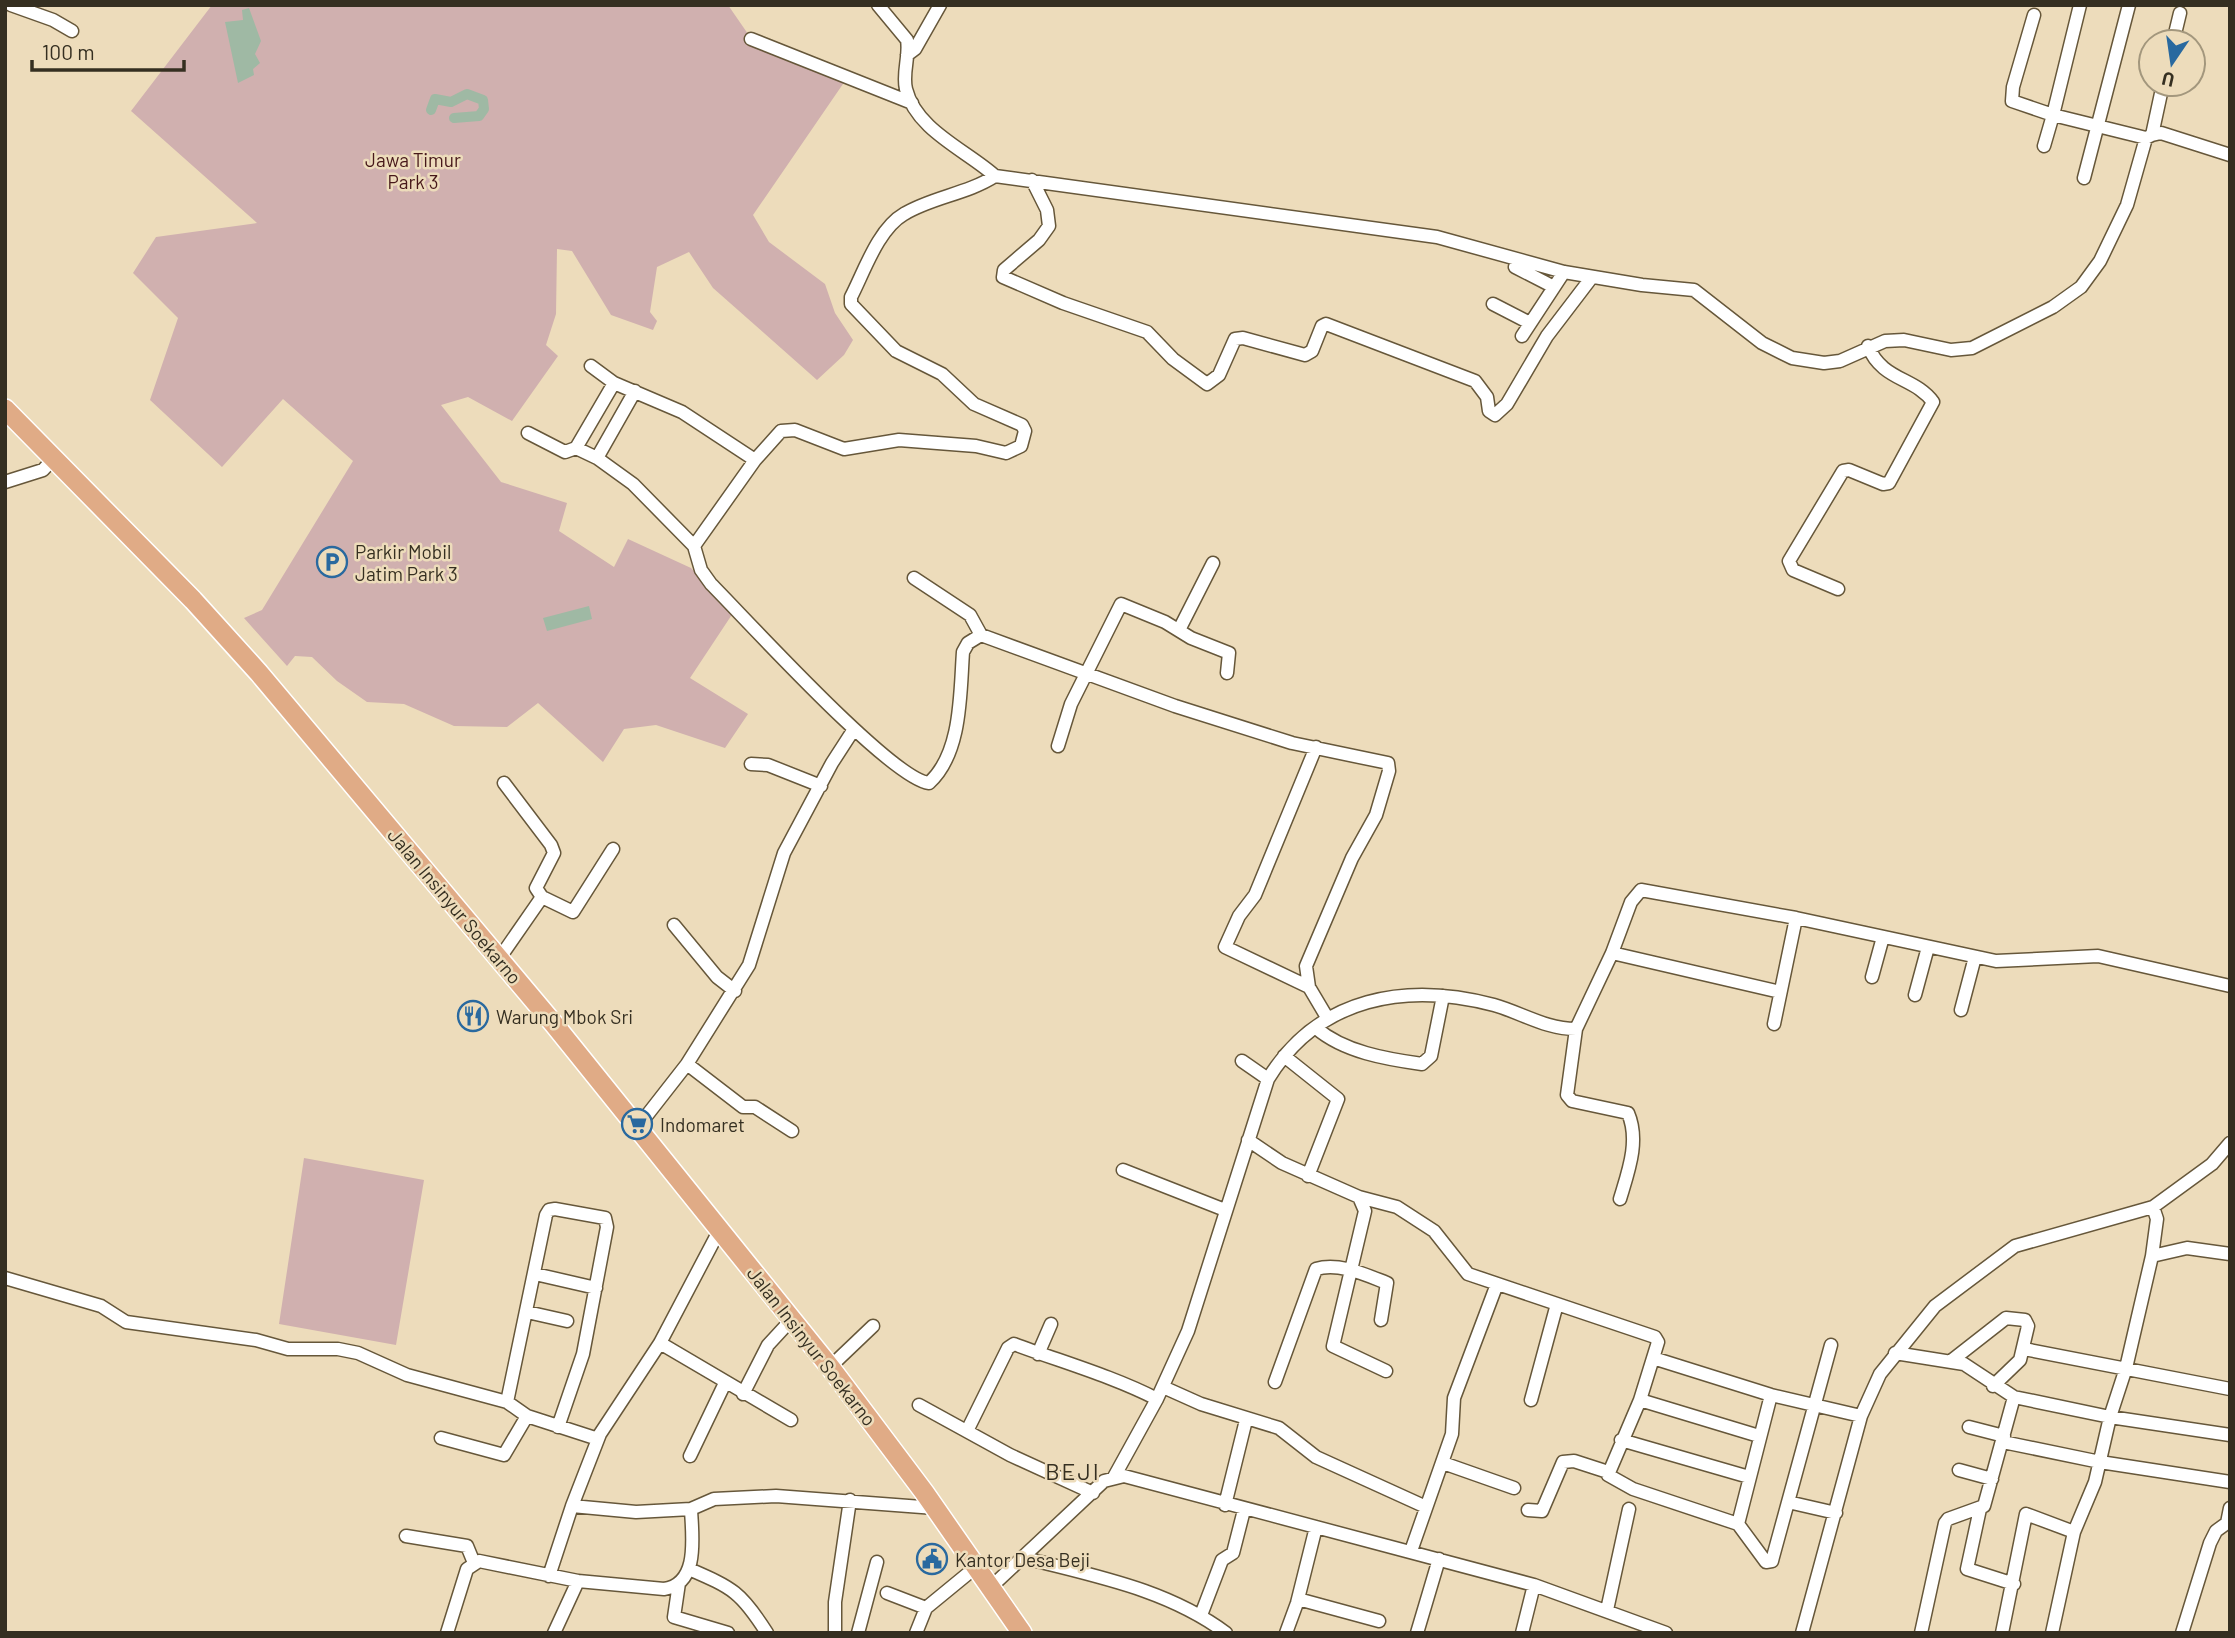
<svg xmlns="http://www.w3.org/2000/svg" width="2235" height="1638" viewBox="0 0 2235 1638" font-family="Barlow,sans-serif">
  <rect width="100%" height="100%" fill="#eddcbb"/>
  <path fill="#d0b0af" d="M212,5h516l29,42 88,34 -92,134 16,27 56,42 10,29 18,27 -9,15 -27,25 -104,-92 -24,-36 -32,15 -7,45 7,9 -4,9 -42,-15 -39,-64 -15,-2 -1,65 -10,31 12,11 -46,65 -44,-24 -27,8 60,77 66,21 -8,28 55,36 14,-28 63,29 42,45 -43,65 58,36 -23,34 -69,-23 -32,4 -21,33 -65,-59 -31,24 -53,-1 -50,-22 -37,-2 -30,-21 -25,-24 -17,-1 -8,10 -43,-48 18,-8 91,-149 -70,-62 -61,68 -72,-67 28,-82 -45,-45 23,-36 101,-14 -126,-112z
    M304,1158l120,22 -28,165 -117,-21z"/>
  <path fill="#9fb9a4" d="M249,8l12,33 -6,13 5,9 -7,6 1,6 -16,8 -13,-61 18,-2 -1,-10z
    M589,606l3,13 -45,12 -4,-13z"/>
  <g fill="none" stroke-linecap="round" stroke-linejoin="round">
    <path stroke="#9fb9a4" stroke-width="10" d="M431,110l4,-11 16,3 16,-8 16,6 1,9 -5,7 -25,2"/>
    <g stroke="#66573a" stroke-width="15">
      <path id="minor" d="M11,5l42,15 19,11
        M878,5l29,35c3,16 -5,33 -1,49 10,41 60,61 89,87l442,61 127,35 78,13 52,5 68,53 30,15 32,5 16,-2 45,-20 19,-1 47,10 21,-2 81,-41 28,-20 19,-26 27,-56 19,-67 6,-3 11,-51
        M2080,5l-27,110 93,23
        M2034,15l-21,72 -1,14 41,14 -9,31
        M751,39l161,64
        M2173,42l7,-29
        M907,55l8,-6 25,-44
        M2152,135l9,-2 69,22
        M2084,178l45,-173
        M1032,180l15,30 2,16 -10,14 -35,30 -1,7 60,26 84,29 26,27 34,25 12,-9 16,-36 8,-1 62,17 7,-4 10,-25 4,-2 149,57 12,16 2,14 6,4 12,-11 40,-68 45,-59
        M1515,267l39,20
        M1493,304l37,19
        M1522,336l42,-64
        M591,366l23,17 68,29 73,48
        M528,433l37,19 11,-4 21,10 36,26 61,62 7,24 10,14c35,35 180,195 218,199 33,-30 31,-90 34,-131l5,-9 13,-8 194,71 117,37 96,20 1,8 -13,44 -24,43 -46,108 3,21 19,32
        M576,448l38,-65
        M597,458l38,-67
        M5,482l38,-12 11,-12
        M694,546l61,-86 26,-29 14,-1 49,19 55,-9 77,6 30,7 15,-7 4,-15 -3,-6 -48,-21 -32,-30 -46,-23 -45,-47v-7c13,-25 27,-68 53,-83 28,-17 63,-20 91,-38
        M914,578l56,37 11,20
        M1838,589l-45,-19 -4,-9 54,-90 6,-1 34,14 6,-1 44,-81c-18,-25 -51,-21 -65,-56
        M1179,630l34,-67
        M1058,746l13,-42 50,-100 44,18 26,16 38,15 -2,20
        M751,764l17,1 53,21
        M542,897l31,15 40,-63
        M674,925l43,52 18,14
        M1612,953l168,39
        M499,959l43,-62 -6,-9 18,-35 -3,-8 -47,-62
        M1872,977l11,-40
        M1309,987l-84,-40 14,-31 16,-21 61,-148
        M1915,995l13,-48
        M1961,1010l14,-53
        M1774,1024l22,-106
        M1316,1028c28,24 70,31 106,36l9,-8 12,-60
        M1576,1029l-9,66 5,6 56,12c12,28 0,59 -8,86
        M1284,1056l54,43 -30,77
        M1242,1061l26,18
        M687,1064l56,43h12l37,24
        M637,1128l50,-64 62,-99 35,-112 48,-90 22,-34
        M1248,1140l34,23 77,34 6,14 -32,135 53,25
        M1123,1170l102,40
        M1359,1197l38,10 37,24 34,43 187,63 3,5 -18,58 -32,75 25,14 105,35 28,38 6,-1 1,-4 58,-212
        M2152,1256l35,-8 43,6
        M535,1274l61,14
        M5,1278l96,28 25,16 130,18 32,9h50l20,4 49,22 100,27 20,14 71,23
        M527,1312l40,9
        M660,1343l131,77
        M2024,1349l206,40
        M1895,1353l69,11 50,33 96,20 120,18
        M1038,1354l13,-30
        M1653,1358l118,37 90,21
        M1951,1361l55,-43 19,2 3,6 -8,34 -27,26
        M830,1367l43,-41
        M1275,1382l41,-113c23,-7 50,6 71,14l-6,37
        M1163,1387l38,17 78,24 37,29 110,50
        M743,1394l25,-49 24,-26
        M1531,1400l26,-96
        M1640,1400l119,36
        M507,1402l39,-187 3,-5 6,-1 50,9 2,9 -24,127 -25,73
        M919,1405l91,50 83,38
        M1969,1427l35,9
        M967,1431l41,-83 6,-4c48,18 98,32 143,55
        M441,1438l63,17 23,-39
        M1621,1440l128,37
        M2003,1442l97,20 130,20
        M690,1456l35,-73
        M1443,1463l71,25
        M1959,1470l33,9
        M1114,1477l43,-78 31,-68 80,-252c51,-83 139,-97 226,-74 28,8 52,24 82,24l36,-76 19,-51 10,-12 155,28 200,43 102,-5 132,30
        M1788,1502l48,11
        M1225,1505l21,-85
        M572,1506l28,-72 60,-91 59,-112
        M1980,1509l-13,60 47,15
        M1528,1510l14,1 21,-49 11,-1 34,11
        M1738,1524l33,-129
        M406,1536l61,10 7,17
        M1411,1551l41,-117 2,-36 43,-114
        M1025,1558c69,18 142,31 201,75
        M689,1569c44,19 52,23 78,64
        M549,1576l23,-70 64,6 55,-3 23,-10 62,-3 159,12
        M679,1583l-5,34 54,16
        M990,1588l114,-107 20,-5 410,109 132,48
        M887,1593l39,15
        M1298,1599l81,22
        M1607,1610l22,-101
        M1201,1615l21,-55 11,-7 11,-43
        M447,1633l20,-64 12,-8 99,20 86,8c36,-5 28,-54 27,-80
        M554,1633l24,-52
        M835,1633v-31l15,-102
        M858,1633l19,-71
        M916,1633l10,-25 50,-41
        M1286,1633l11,-30 19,-76
        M1417,1633l22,-74
        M1522,1633l12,-48
        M1802,1633l59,-217 19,-42 55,-68 80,-60 138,-39 59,-43 18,-21
        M1921,1633l24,-110 3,-4 36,-13 30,-109
        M2002,1633l24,-119 48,18
        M2052,1633l22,-101 21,-50 15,-65 16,-49 26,-112 5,-37 -4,-12
        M2182,1633l28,-90 6,-12 11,-8 3,-15"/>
    </g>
    <g stroke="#fff" stroke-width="22">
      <path id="primary" d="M5,409l188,191 66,73 294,350 277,344 94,125 98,141"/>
    </g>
    <use href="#minor" stroke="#fff" stroke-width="12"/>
    <use href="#primary" stroke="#e0ab86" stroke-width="19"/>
  </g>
  <defs>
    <g id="parking-ring" transform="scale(1.575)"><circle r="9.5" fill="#eddcbb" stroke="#29699f" stroke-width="1.5"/><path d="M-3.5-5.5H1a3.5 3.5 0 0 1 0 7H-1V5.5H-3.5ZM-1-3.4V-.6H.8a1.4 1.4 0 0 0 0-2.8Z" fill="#29699f"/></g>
    <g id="restaurant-ring" transform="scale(1.575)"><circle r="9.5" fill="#eddcbb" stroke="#29699f" stroke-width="1.5"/><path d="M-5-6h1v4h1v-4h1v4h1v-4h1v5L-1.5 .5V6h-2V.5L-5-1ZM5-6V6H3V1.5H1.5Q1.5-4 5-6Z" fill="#29699f"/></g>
    <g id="supermarket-ring" transform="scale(1.575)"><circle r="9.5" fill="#eddcbb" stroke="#29699f" stroke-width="1.5"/><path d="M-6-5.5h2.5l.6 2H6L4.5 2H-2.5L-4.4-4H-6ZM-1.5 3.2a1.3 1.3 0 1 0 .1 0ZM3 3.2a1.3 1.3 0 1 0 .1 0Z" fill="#29699f"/></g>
    <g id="civic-ring" transform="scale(1.575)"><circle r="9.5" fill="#eddcbb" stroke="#29699f" stroke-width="1.5"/><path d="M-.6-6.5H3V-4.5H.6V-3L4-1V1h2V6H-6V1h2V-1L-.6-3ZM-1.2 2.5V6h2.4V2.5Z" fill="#29699f"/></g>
  </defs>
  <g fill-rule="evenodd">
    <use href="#parking-ring" x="332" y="562"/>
    <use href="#restaurant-ring" x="473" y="1016"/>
    <use href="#supermarket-ring" x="637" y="1124"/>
    <use href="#civic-ring" x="932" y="1559"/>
  </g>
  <g text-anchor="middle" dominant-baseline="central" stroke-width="5" stroke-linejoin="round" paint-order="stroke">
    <g font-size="19" fill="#47181a" stroke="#eddcbb">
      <text x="413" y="159">Jawa Timur<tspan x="413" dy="22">Park 3</tspan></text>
    </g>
    <g font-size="19" fill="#352f21" stroke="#eddcbb" text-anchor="start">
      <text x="355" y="551">Parkir Mobil<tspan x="355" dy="22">Jatim Park 3</tspan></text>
      <text x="496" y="1016">Warung Mbok Sri</text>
      <text x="660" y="1124">Indomaret</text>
      <text x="955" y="1559">Kantor Desa Beji</text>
    </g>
    <g font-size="19" fill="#352f21" stroke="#eddcbb">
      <text transform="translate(455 906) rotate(50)">Jalan Insinyur Soekarno</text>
      <text transform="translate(812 1346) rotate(52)">Jalan Insinyur Soekarno</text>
    </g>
    <g font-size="23" letter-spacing="2" fill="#352f21" stroke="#eddcbb">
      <text x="1073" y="1471">BEJI</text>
    </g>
  </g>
  <rect width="2235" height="1638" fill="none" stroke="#352f21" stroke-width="14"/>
  <g transform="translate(2172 63) rotate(193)"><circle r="33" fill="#eddcbb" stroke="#a3977d" stroke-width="2"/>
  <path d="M0-5L12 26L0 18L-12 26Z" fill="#29699f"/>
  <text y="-10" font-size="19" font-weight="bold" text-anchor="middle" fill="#352f21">U</text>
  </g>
  <path d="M32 60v10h152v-10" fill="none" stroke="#352f21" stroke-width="3.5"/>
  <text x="42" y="60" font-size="21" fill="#352f21" stroke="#eddcbb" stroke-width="5" paint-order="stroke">100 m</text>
</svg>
